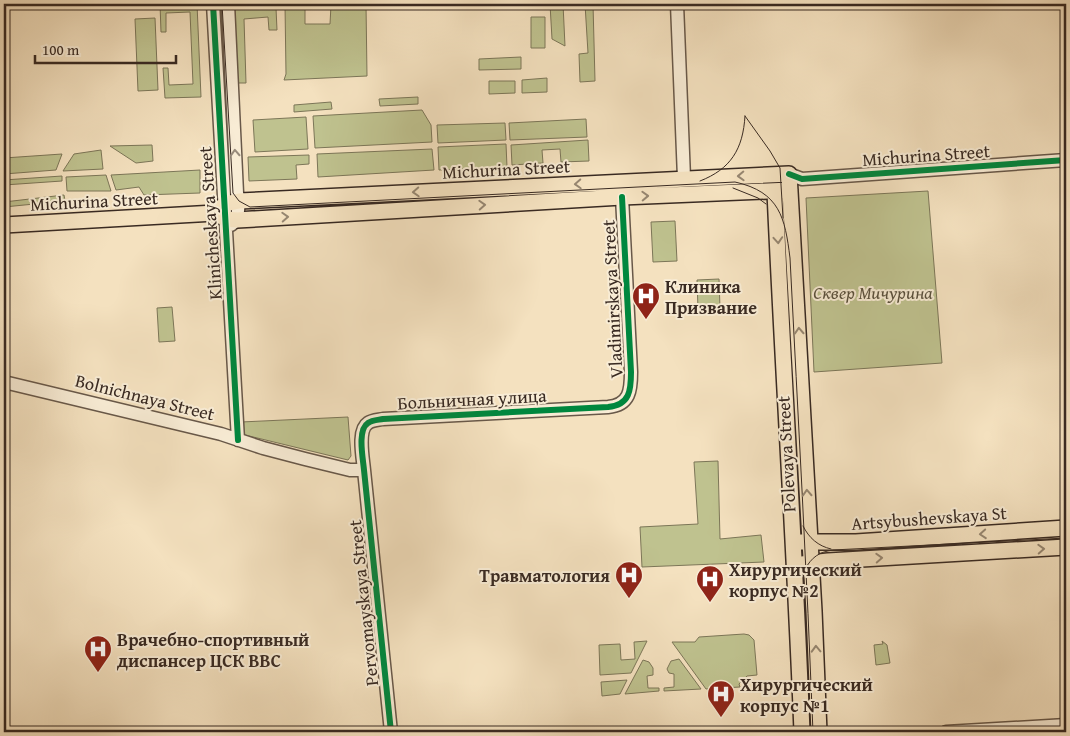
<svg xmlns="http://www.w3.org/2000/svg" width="1070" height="736" viewBox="0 0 1070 736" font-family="'Gentium Book Plus',serif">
  <rect width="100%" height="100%" fill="#f4e1bf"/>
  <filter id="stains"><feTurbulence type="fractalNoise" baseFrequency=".004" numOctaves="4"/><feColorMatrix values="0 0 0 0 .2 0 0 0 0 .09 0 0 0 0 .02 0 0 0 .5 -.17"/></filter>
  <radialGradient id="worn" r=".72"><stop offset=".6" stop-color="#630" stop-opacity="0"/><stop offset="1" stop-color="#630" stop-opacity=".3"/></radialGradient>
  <path fill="#bfc28f" stroke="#7c7658" d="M160,4h37l4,93 -36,1 -2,-30h5l1,17 24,-1 -3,-72 -24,1v19h-5z
    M550,4h13l2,42 -13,-7z
    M585,4h8l2,77 -15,1 -1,-28 9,-1z
    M285,5h20v19h25l1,-19h35l1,71 -83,4 2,-6z
    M276,8l1,22h-8l-1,-13 -24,2 2,64h-11l-3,-74z
    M531,17h14v31h-14z
    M155,18l3,72 -20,1 -3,-72z
    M521,57v12l-42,1v-11z
    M547,78v14l-25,1v-13z
    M489,81h26v12l-26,1z
    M418,97v7l-38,2 -1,-7z
    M331,102l1,7 -38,3v-7z
    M422,110l9,15 1,17 -117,6 -2,-32z
    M306,117l2,32 -53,3 -2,-32z
    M586,119l1,18 -77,3 -1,-17z
    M505,123l1,17 -68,3 -1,-18z
    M588,140l1,21 -28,1 -1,-13 -18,1 1,13 -31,2 -1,-20z
    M506,144l1,23 -68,3 -1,-23z
    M152,145l1,16 -17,2 -26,-17z
    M432,149l2,21 -116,7 -1,-23z
    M101,150l2,19 -40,2 11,-17z
    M62,154l-6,16 -52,4v-16z
    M309,155v9l-13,1 1,14 -48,2 -1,-24z
    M200,170v23l-56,2 -5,-8 -23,3 -5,-15z
    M106,175l5,16h-44l-1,-14z
    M62,176v5l-58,4v-5z
    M928,191l14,172 -128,9 -8,-174z
    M64,195l1,6 -61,6v-5z
    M675,221l2,40 -24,1 -2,-40z
    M719,279l1,29 -22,1 -1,-29z
    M172,307l3,34 -16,1 -2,-34z
    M348,417l3,39 -3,4 -103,-25 -2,-2 -2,-11z
    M718,461l2,78 41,-4 3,27 -122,5 -2,-40 58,-3 -4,-62z
    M744,634l5,1 5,5 3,35 -10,1 -8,8 1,3 -34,2 -34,-47h23l4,-5z
    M647,641l-16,32 -31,2 -1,-30 21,-1 1,16 14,-1 -1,-17z
    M882,641l5,4 3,18 -14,2 -2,-20 9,-1z
    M679,659l22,30 -37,2v-3l10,-1v-13l-5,-1 -2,-4 4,-8z
    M643,660l6,2 4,6v7l-6,1 1,12h11v3l-34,3z
    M627,680l-7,14 -18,2 -1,-14z"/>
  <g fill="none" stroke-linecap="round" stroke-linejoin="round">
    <g stroke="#685849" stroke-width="15">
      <path id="minor" d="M213,4l25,436
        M228,4l9,189 2,8 -2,19 -6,5
        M677,4l7,174
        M789,174l13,5 264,-19
        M4,382l217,52 42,14 42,11 45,11h14
        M391,732l-27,-262c-1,-12 -7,-40 4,-47 4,-3 10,-3 15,-4l225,-12c22,-2 23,-17 23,-35l-9,-175
        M946,732l120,-7"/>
    </g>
    <g stroke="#392a22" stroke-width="18">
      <path id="major" d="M775,192c8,180 20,360 27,540
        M215,213l10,-9 14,-3 550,-27 25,437 5,121
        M4,225l211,-12 11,6 11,1 385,-23 168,-7
        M801,542h55l210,-14
        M802,564l26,-3 238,-14"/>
    </g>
    <use href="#minor" stroke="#f8ecd5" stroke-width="12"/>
    <use href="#major" stroke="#f4e1bf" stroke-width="15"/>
    <path stroke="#392a22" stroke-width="1" d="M222,4l11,189 6,8 11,6 485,-25c45,10 50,36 55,76 8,158 17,316 23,474
      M745,116l25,35 10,17 3,50
      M700,181c31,-12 43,-32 45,-65
      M733,188l25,10 8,6
      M803,526c6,12 15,20 28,23
      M805,569c7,-12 14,-17 28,-19l233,-12"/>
    <g stroke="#f8ecd5" stroke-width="9">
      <path id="cycleway" d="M213,4l25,436
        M789,174l13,5 264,-19
        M391,732l-27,-262c-1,-12 -7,-40 4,-47 4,-3 10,-3 15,-4l225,-12c22,-2 23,-17 23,-35l-9,-175"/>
    </g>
    <use href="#cycleway" stroke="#00873e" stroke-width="6"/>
  </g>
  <defs><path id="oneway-chevron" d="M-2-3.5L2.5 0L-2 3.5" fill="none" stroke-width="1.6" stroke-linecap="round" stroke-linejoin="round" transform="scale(1.25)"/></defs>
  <use stroke="#988b7c" href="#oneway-chevron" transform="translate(235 153) rotate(-93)"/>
  <g stroke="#968670">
    <use href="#oneway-chevron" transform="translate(741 176) rotate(178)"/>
    <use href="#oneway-chevron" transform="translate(578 184) rotate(177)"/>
    <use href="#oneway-chevron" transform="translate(416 192) rotate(177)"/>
    <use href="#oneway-chevron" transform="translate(645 196) rotate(-2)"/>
    <use href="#oneway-chevron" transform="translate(482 205) rotate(-3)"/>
    <use href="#oneway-chevron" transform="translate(285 217) rotate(-3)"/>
    <use href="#oneway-chevron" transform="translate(778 240) rotate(86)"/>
    <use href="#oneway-chevron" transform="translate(799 331) rotate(-93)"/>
    <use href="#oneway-chevron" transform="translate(807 493) rotate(-93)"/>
    <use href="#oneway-chevron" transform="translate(983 534) rotate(176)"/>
    <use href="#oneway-chevron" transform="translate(1041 549) rotate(-3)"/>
    <use href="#oneway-chevron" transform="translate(879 558) rotate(-3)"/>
    <use href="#oneway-chevron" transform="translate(816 649) rotate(-92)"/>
  </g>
  <defs>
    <g id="hospital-pin" transform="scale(1.4375)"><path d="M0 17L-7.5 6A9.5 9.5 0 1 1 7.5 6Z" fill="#8f2418" stroke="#f8ecd5"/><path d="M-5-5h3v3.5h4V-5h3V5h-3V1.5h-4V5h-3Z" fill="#fff"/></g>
  </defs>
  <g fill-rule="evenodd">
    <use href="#hospital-pin" x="646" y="296"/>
    <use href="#hospital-pin" x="629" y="575"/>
    <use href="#hospital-pin" x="710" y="579"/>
    <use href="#hospital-pin" x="98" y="649"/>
    <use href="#hospital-pin" x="721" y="694"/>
  </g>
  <g text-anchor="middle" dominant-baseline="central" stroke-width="4" stroke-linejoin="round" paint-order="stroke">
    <g font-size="18" fill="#392a22" stroke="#f8ecd5">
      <text transform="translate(926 155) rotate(-4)">Michurina Street</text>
      <text transform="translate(506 169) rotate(-3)">Michurina Street</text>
      <text transform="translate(94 201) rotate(-3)">Michurina Street</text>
      <text transform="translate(210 223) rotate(-94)">Klinicheskaya Street</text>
      <text transform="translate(612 299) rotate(-93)">Vladimirskaya Street</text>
      <text transform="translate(145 397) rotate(14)">Bolnichnaya Street</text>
      <text transform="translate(472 399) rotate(-3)">Больничная улица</text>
      <text transform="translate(786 454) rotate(-93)">Polevaya Street</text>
      <text transform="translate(929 518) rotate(-4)">Artsybushevskaya St</text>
      <text transform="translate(363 603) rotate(-96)">Pervomayskaya Street</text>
    </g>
    <g font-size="18" font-weight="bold" fill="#392a22" stroke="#f8ecd5" text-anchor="start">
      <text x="665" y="286">Клиника<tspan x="665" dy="21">Призвание</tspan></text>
      <text x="729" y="569">Хирургический<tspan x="729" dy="21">корпус №2</tspan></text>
      <text x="610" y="575" text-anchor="end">Травматология</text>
      <text x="117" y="639">Врачебно-спортивный<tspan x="117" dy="21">диспансер ЦСК ВВС</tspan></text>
      <text x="740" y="684">Хирургический<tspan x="740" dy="21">корпус №1</tspan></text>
    </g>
    <g font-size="18" font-style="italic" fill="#5a503d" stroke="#f8ecd5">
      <text x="873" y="292">Сквер Мичурина</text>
    </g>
  </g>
  <rect width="1070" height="736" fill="none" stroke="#f4e1bf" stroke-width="20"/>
  <rect x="5" y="5" width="1060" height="726" fill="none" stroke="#392a22" stroke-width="2.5"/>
  <rect x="10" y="10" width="1050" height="716" fill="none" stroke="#392a22"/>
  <path d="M35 55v8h141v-8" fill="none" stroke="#392a22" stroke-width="2.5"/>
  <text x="42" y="55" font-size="15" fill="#392a22" stroke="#f8ecd5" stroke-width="4" paint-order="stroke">100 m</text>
  <rect width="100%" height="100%" filter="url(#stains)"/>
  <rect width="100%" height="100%" fill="url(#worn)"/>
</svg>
